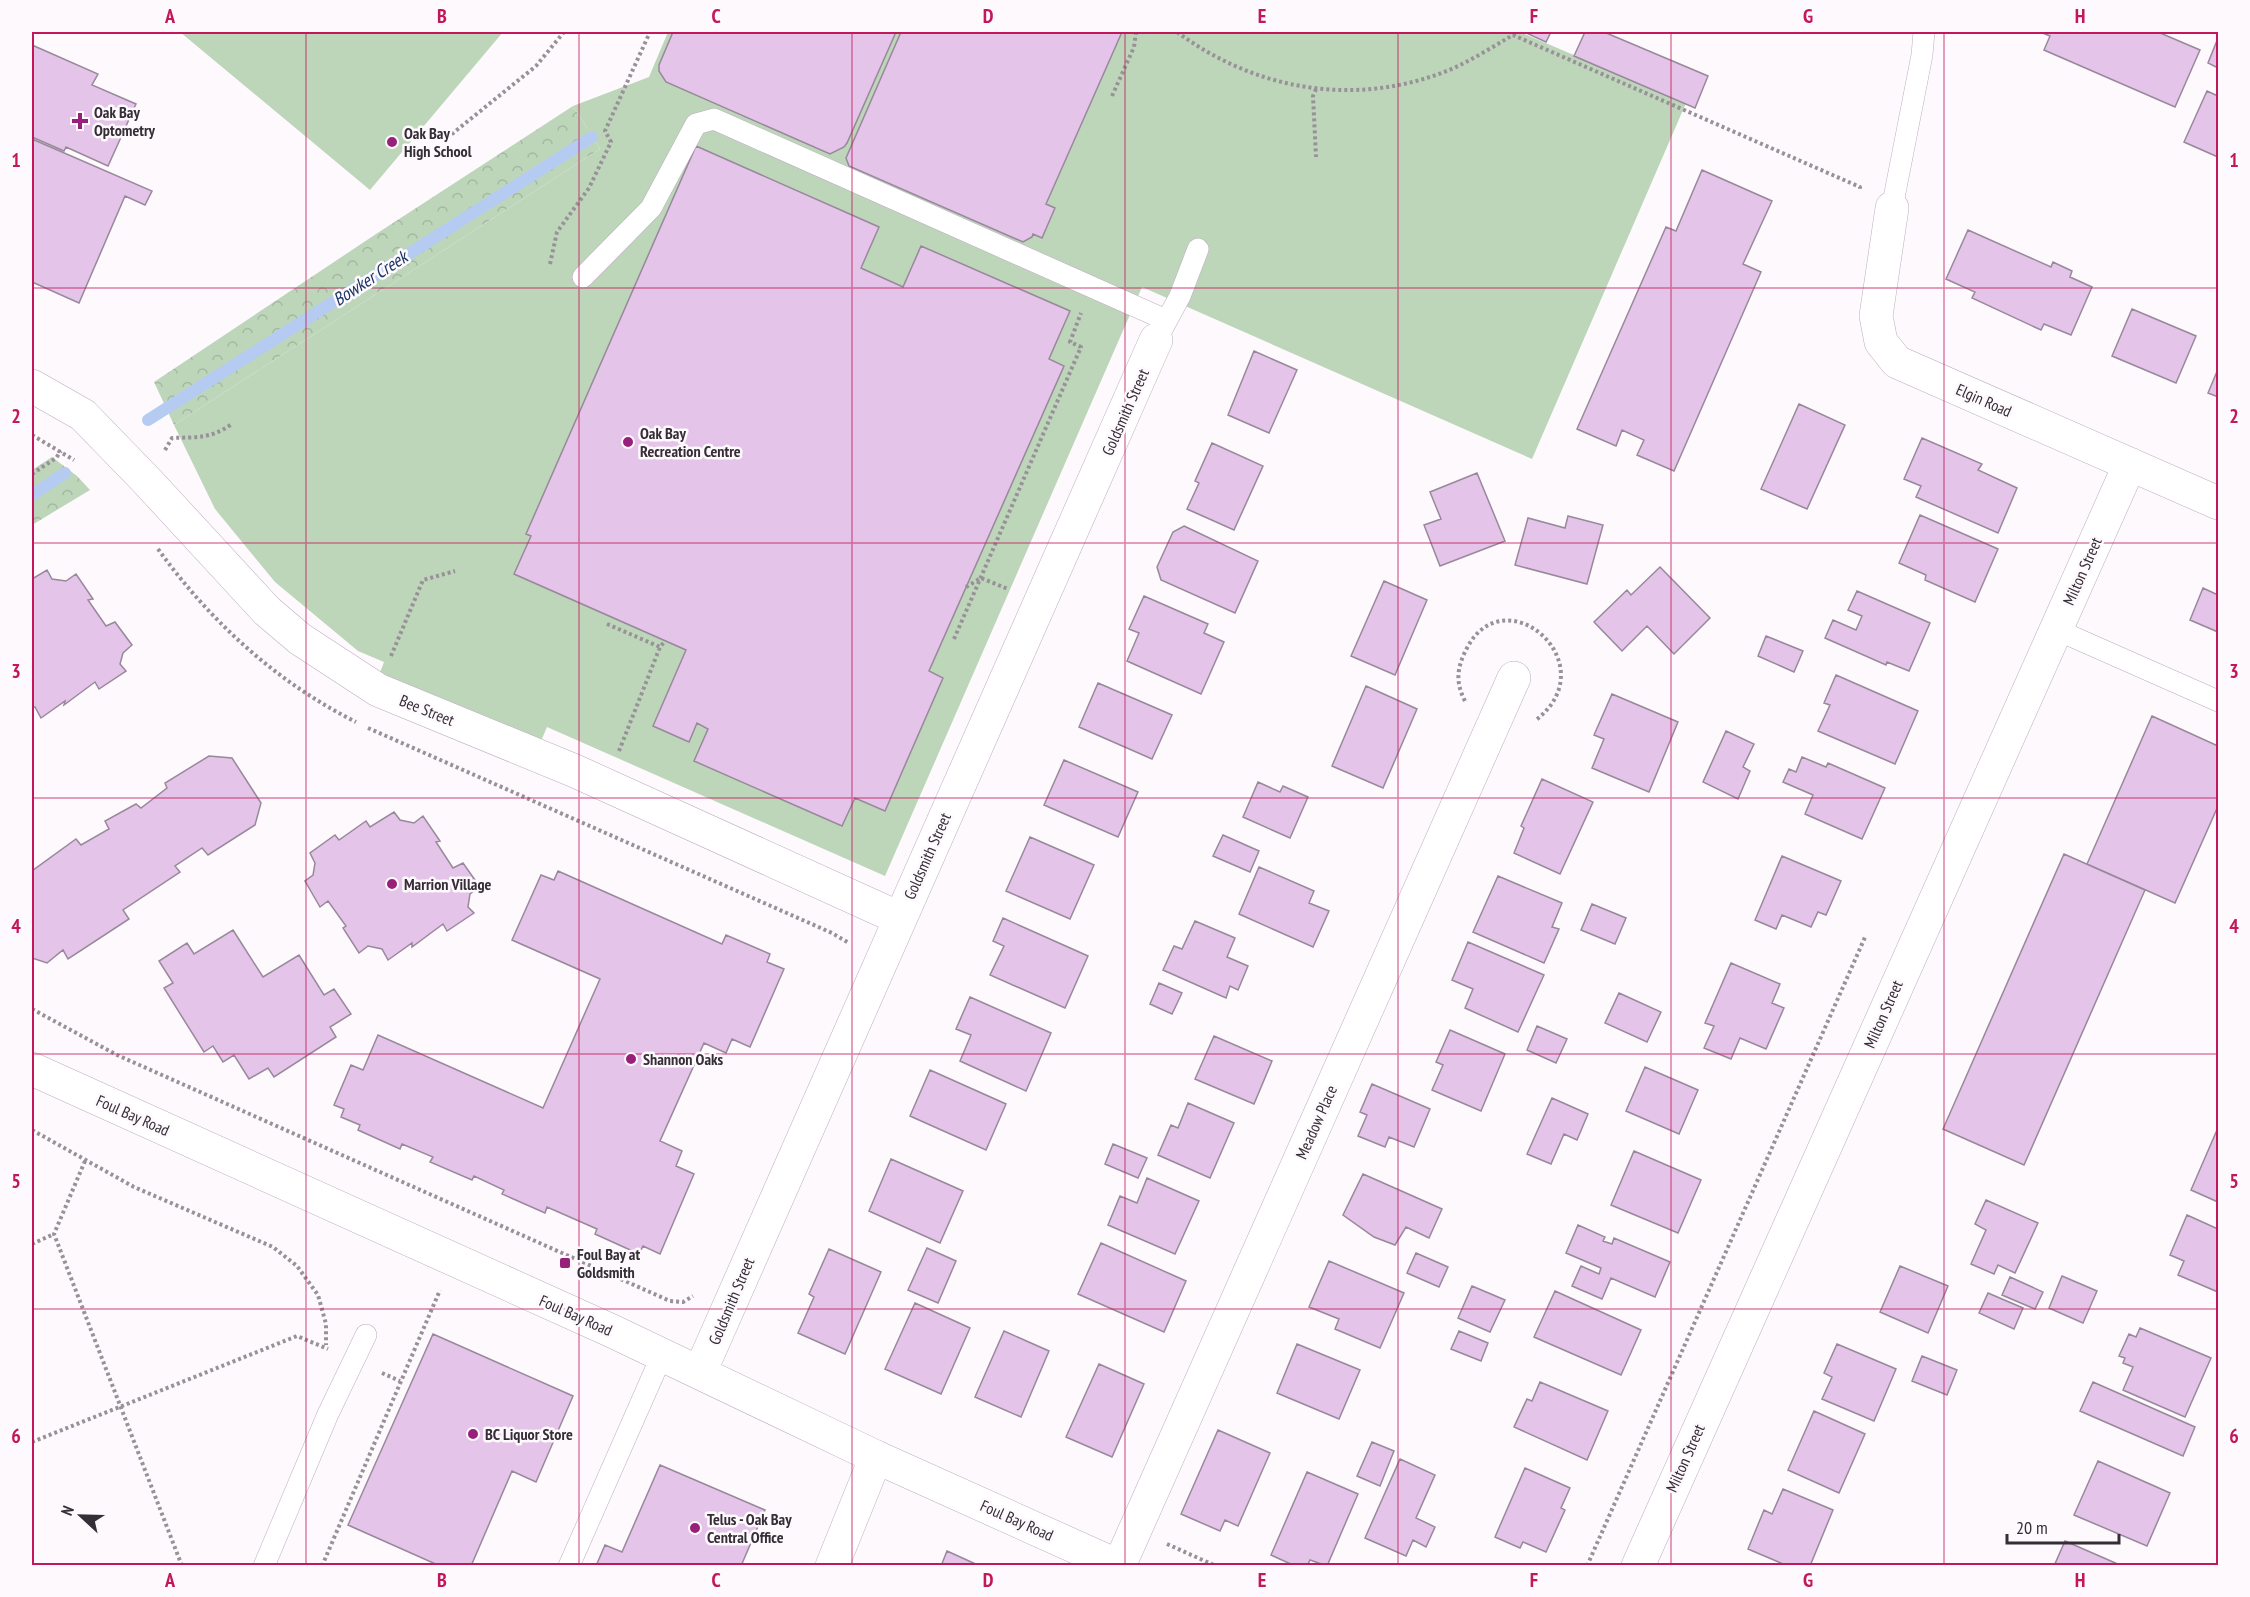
<svg xmlns="http://www.w3.org/2000/svg" width="2250" height="1597" viewBox="0 0 2250 1597" font-family="'PT Sans Narrow',sans-serif">
  <defs>
    <pattern id="park-crowns" width="20" height="18" patternUnits="userSpaceOnUse" patternTransform="scale(1.5)"><rect width="20" height="18" fill="#bdd6ba"/><path d="M2 6a3 3 0 1 1 6 0M12 15a3 3 0 1 1 6 0" fill="none" stroke="#a3b8a0"/></pattern>
  </defs>
  <rect width="100%" height="100%" fill="#fdf9fd"/>
  <path fill="url(#park-crowns)" d="M573,106l27,43 -426,276 -20,-43 222,-148z
    M52,457l25,19 13,14 -58,35v-55z"/>
  <path fill="#bdd6ba" d="M180,32h323l-133,158z
    M668,32h852l166,71 -154,356 -390,-172 -257,589 -338,-149 -12,28 -161,-67 10,-26 -26,-11 -83,-69 -60,-73 -41,-84 426,-276 -27,-43 76,-29z"/>
  <g fill="none" stroke-linecap="round" stroke-linejoin="round">
    <path stroke="#b5cbf2" stroke-width="12" d="M148,420l444,-283
      M32,495l33,-22"/>
  </g>
  <path fill="#e4c4e8" stroke="#98889b" stroke-width="1.5" d="M673,32h223l-49,111 -3,4 -14,7 -164,-72 -7,-11v-6z
    M901,32h221l-76,172 9,4 -13,30 -9,-4 -1,3 -9,5 -174,-76 -3,-8z
    M1524,32h27l-5,10z
    M1585,32h19l104,44 -13,32 -121,-52z
    M2040,32h118l42,18 -25,57 -131,-57 6,-14z
    M2218,38v30l-10,-5z
    M32,45l66,29 -6,11 44,19 -28,62 -42,-19 -2,4 -32,-14z
    M2207,91l11,5v61l-34,-15z
    M32,139l120,52 -7,14 -20,-9 -46,107 -47,-21z
    M696,146l183,81 -18,41 42,19 18,-41 149,65 -21,48 15,7 -135,305 14,7 -58,133 -30,-13 -13,28 -148,-65 14,-32 -11,-6 -8,19 -36,-16 33,-76 -172,-76 17,-38 -5,-2z
    M1702,170l70,31 -29,63 18,8 -87,199 -37,-16 7,-15 -22,-10 -6,16 -39,-17 89,-202 10,4z
    M1968,230l83,37 2,-5 19,9 -2,6 22,10 -21,48 -27,-11 -3,6 -69,-32 3,-6 -29,-13z
    M2132,309l64,27 -20,47 -64,-27z
    M1254,351l43,19 -28,63 -41,-18z
    M2218,369v28l-10,-4z
    M1799,404l46,21 -38,84 -46,-20z
    M1922,438l60,26 -4,6 39,18 -19,45 -82,-36 5,-11 -17,-7z
    M1212,443l51,23 -29,64 -47,-21 12,-26 -4,-2z
    M1477,473l28,68 -65,25 -16,-41 17,-6 -11,-27z
    M1920,515l78,34 -23,53 -50,-22 1,-5 -27,-12z
    M1568,516l35,9 -16,59 -72,-19 13,-47 37,10z
    M1184,526l74,35 -23,52 -74,-33 -4,-13 16,-35z
    M1660,567l50,51 -36,36 -27,-28 -25,25 -28,-29 33,-32 4,5z
    M47,570l5,9 14,2 10,-7 17,25 -5,1 18,26 9,-4 17,23 -9,8 -3,11 6,7 -27,18 -4,-7 -31,23 1,-4 -24,17 -6,-11h-3v-128z
    M1384,581l43,19 -32,75 -44,-19z
    M2203,588l15,7v37l-28,-12z
    M1857,591l73,32 -21,48 -22,-9 -1,3 -61,-27 8,-18 23,10 6,-14 -14,-6z
    M1144,596l64,28 -4,9 20,9 -23,52 -74,-33 12,-28 -10,-4z
    M1766,636l37,15 -9,21 -36,-16z
    M1836,675l82,36 -23,53 -77,-33 12,-26 -6,-2z
    M1098,683l74,32 -20,44 -73,-32z
    M1366,686l51,23 -34,79 -51,-22z
    M1612,694l66,28 -29,70 -57,-24 12,-29 -10,-4z
    M2152,716l66,30v60l-43,97 -88,-39z
    M1726,731l28,13 -11,23 7,4 -12,28 -35,-17z
    M209,756l23,2 29,45 -6,22 -47,30 -6,-7 -27,18 5,6 -57,38 6,9 -61,40 -5,-9 -16,13 -15,-5v-87l44,-32 5,6 28,-16 -4,-8 31,-17 5,4 26,-20 -2,-5z
    M1802,757l24,10 2,-4 57,25 -23,51 -57,-25 8,-19 -30,-13 6,-13 7,3z
    M1064,760l74,32 -20,45 -74,-32z
    M1542,779l51,23 -33,72 -46,-21 10,-25 -3,-2z
    M1258,782l22,10 3,-6 25,11 -18,41 -47,-21z
    M394,812l6,8 14,3 9,-7 17,25 -4,1 17,26 10,-5 17,24 -10,7 -2,13 6,6 -27,18 -4,-7 -31,23v-4l-24,17 -6,-11 -14,-3 -9,7 -16,-25 3,-2 -18,-25 -8,6 -15,-26 8,-6 2,-12 -5,-10 25,-18 4,5 27,-19 4,6z
    M1223,835l36,16 -9,21 -37,-16z
    M1030,837l64,28 -24,54 -64,-28z
    M2064,854l81,36 -121,275 -81,-36z
    M1782,856l59,25 -15,34 -8,-3 -7,15 -29,-12 -6,14 -21,-9z
    M1259,867l55,24 -5,12 20,8 -16,36 -74,-33z
    M558,871l164,73 4,-9 44,19 -3,8 17,7 -34,78 -18,-8 -6,14 -22,-10 -44,98 22,10 -6,15 18,8 -34,80 -17,-8 -4,8 -44,-20 2,-5 -50,-22 -2,6 -43,-19 2,-4 -30,-14 -2,4 -42,-18 3,-5 -31,-13 -2,5 -42,-19 2,-5 -19,-8 3,-8 -10,-4 17,-40 12,5 15,-35 165,73 57,-129 -88,-39 29,-65 13,5z
    M1498,876l64,27 -10,24 7,2 -15,34 -71,-31z
    M1592,904l34,14 -11,26 -34,-14z
    M1003,918l85,38 -23,52 -75,-33 14,-29 -11,-5z
    M1195,921l40,17 -8,19 21,9 -10,24 -8,-4 -4,12 -63,-28 11,-24 8,3z
    M233,930l30,47 36,-22 25,40 10,-6 17,25 -21,13 6,10 -62,40 -6,-9 -19,11 -15,-24 -11,7 -10,-16 -9,6 -40,-64 9,-5 -14,-22 28,-18 7,11z
    M1468,942l76,33 -26,57 -53,-24 8,-19 -21,-9z
    M1731,963l49,21 -8,19 12,5 -18,41 -26,-11 -9,21 -27,-11 10,-22 -9,-3z
    M1159,983l23,10 -10,21 -22,-10z
    M1619,993l42,19 -14,30 -42,-19z
    M970,997l81,36 -25,58 -66,-30 11,-26 -15,-6z
    M1537,1026l30,13 -11,24 -29,-13z
    M1450,1030l55,24 -24,57 -49,-21 11,-25 -7,-3z
    M1214,1036l58,25 -18,43 -59,-25z
    M1645,1067l53,23 -19,44 -53,-23z
    M930,1070l76,34 -20,46 -76,-34z
    M1372,1084l58,25 -16,38 -25,-10 -4,10 -27,-11 9,-21 -7,-3z
    M1552,1098l36,16 -11,26 -13,-6 -13,30 -24,-10z
    M1188,1103l46,20 -24,55 -52,-23 13,-30 7,3z
    M2217,1130h1v72l-27,-12z
    M1113,1144l34,14 -9,20 -33,-14z
    M1634,1151l67,29 -23,53 -67,-28z
    M891,1159l72,32 -23,52 -71,-32z
    M1363,1174l79,35 -13,29 -23,-11 -11,18 -21,-8 -31,-22z
    M1147,1178l52,23 -24,53 -67,-29 12,-29 17,7z
    M1986,1200l52,23 -23,50 -17,-8 -4,9 -23,-10 15,-34 -11,-6z
    M2187,1215l31,14v63l-40,-17 6,-14 -14,-6z
    M1578,1225l27,12 -2,4 9,3 2,-6 56,24 -15,35 -44,-19 -9,21 -30,-13 9,-20 18,8 2,-6 -35,-15z
    M1101,1243l85,38 -22,51 -86,-38z
    M927,1248l29,13 -18,42 -30,-13z
    M829,1249l52,23 -36,82 -47,-21 16,-36 -5,-3z
    M1416,1253l32,14 -9,20 -32,-14z
    M1329,1261l75,32 -24,55 -45,-19 4,-10 -30,-12z
    M1900,1266l48,20 -20,47 -48,-21z
    M2062,1276l35,15 -14,32 -34,-15z
    M2010,1277l33,15 -8,17 -33,-14z
    M1472,1286l33,14 -15,32 -32,-14z
    M1555,1291l86,39 -20,45 -87,-38z
    M1988,1293l35,15 -9,21 -35,-16z
    M915,1303l55,25 -29,66 -56,-25z
    M2140,1328l71,30 -26,59 -62,-27 10,-23 -10,-4 2,-5 -6,-2 10,-22 7,3z
    M1004,1331l45,20 -28,66 -46,-20z
    M1459,1331l29,12 -7,18 -30,-12z
    M433,1334l140,62 -37,86 -24,-11 -41,95h-31l-92,-41z
    M1297,1344l63,26 -21,49 -62,-26z
    M1837,1344l59,25 -22,52 -52,-22 10,-22 -8,-4z
    M1922,1356l35,14 -10,25 -35,-14z
    M1099,1364l45,20 -32,73 -46,-20z
    M1540,1382l68,29 -21,49 -73,-33 13,-28 5,2z
    M2093,1382l102,45 -12,29 -103,-45z
    M1814,1411l51,23 -26,59 -51,-23z
    M1218,1430l52,23 -32,73 -13,-6 -5,11 -39,-17z
    M1372,1442l22,9 -14,35 -23,-10z
    M1400,1459l35,16 -19,43 19,9 -9,20 -13,-7 -7,16 -41,-18z
    M2098,1461l72,32 -23,53 -73,-31z
    M660,1465l105,45 -24,56h-145l9,-21 17,7z
    M1525,1468l45,20 -9,20 4,2 -19,42 -23,-10 -3,6 -25,-11z
    M1307,1472l51,22 -31,72 -17,-6 -3,6h-12l-24,-11z
    M1783,1489l50,21 -23,56h-22l-40,-17 16,-39 8,4z
    M2065,1541l55,24 -66,1z
    M947,1551l33,15h-39z"/>
  <g fill="none" stroke-linecap="round" stroke-linejoin="round">
    <g stroke="#beadc1" stroke-width="22">
      <path id="service" d="M1892,208l30,-153 2,-23
        M583,277l68,-69 45,-84 18,-5 452,201
        M1160,333l20,-37 18,-47
        M2055,629l163,72
        M264,1566l64,-152 38,-79
        M569,1566l93,-211"/>
    </g>
    <g stroke="#beadc1" stroke-width="34">
      <path id="minor" d="M1892,208l-16,108 5,26 16,20 321,141
        M32,386l51,29 65,67 119,129 33,28 78,51 197,81 324,147
        M700,1372l456,-1032
        M832,1566l44,-109
        M1119,1566l395,-888
        M1638,1566l492,-1102"/>
    </g>
    <g stroke="#beadc1" stroke-width="34">
      <path id="secondary" d="M32,1069l580,262 264,126 242,109"/>
    </g>
    <path stroke="#989298" stroke-width="4" stroke-dasharray="3 3" stroke-linecap="butt" d="M1177,32c76,56 169,74 259,43 27,-9 53,-26 77,-40l347,152v3
      M1316,89l-3,7 3,61
      M1112,96l22,-49 2,-15
      M447,138l89,-72 28,-34
      M550,264l7,-32 32,-44 22,-46 -6,-11 45,-99
      M32,435l42,25
      M165,450l7,-12c25,-1 38,1 60,-14
      M32,474l24,-16 5,-7
      M158,549c52,72 118,133 198,173
      M966,587l15,-9 27,11
      M607,624l53,23
      M954,639l127,-292 -11,-5 11,-29
      M391,656l32,-76 32,-9
      M1465,701c-10,-19 -8,-34 2,-53 38,-73 141,16 69,72
      M368,728l464,205 17,10
      M619,751l41,-104 5,-6
      M32,1009l85,46 553,246 13,1 10,-6
      M32,1130l102,57 139,60 24,19 21,29 8,29v21
      M85,1161l-31,73 128,332
      M32,1244l22,-10
      M382,1373l18,8
      M32,1442l265,-106 31,13
      M1167,1544l49,22
      M322,1566l118,-276
      M1587,1566l279,-631"/>
    <use href="#service" stroke="#fff" stroke-width="21"/>
    <use href="#minor" stroke="#fff" stroke-width="33"/>
    <use href="#secondary" stroke="#fff" stroke-width="33"/>
  </g>
  <path fill="none" stroke="#c2185b" stroke-width="1.5" stroke-opacity="0.55" d="M306,32v1534M579,32v1534M852,32v1534M1125,32v1534M1398,32v1534M1671,32v1534M1944,32v1534M32,288h2186M32,543h2186M32,798h2186M32,1054h2186M32,1309h2186"/>
  <g fill="#97207b" stroke="#fdf9fd" stroke-width="2">
    <path d="M77 112h6v6h6v6h-6v6h-6v-6h-6v-6h6z"/>
    <circle cx="392" cy="142" r="6"/>
    <circle cx="628" cy="442" r="6"/>
    <circle cx="392" cy="884" r="6"/>
    <circle cx="631" cy="1059" r="6"/>
    <rect x="559" y="1257" width="12" height="12" rx="3"/>
    <circle cx="473" cy="1434" r="6"/>
    <circle cx="695" cy="1528" r="6"/>
  </g>
  <g text-anchor="middle" dominant-baseline="central" stroke-width="5" stroke-linejoin="round" paint-order="stroke">
    <g font-size="16" font-weight="bold" fill="#352e36" stroke="#fdf9fd" text-anchor="start">
      <text x="94" y="112">Oak Bay<tspan x="94" dy="18">Optometry</tspan></text>
      <text x="404" y="133">Oak Bay<tspan x="404" dy="18">High School</tspan></text>
      <text x="640" y="433">Oak Bay<tspan x="640" dy="18">Recreation Centre</tspan></text>
      <text x="404" y="884">Marrion Village</text>
      <text x="643" y="1059">Shannon Oaks</text>
      <text x="577" y="1254">Foul Bay at<tspan x="577" dy="18">Goldsmith</tspan></text>
      <text x="485" y="1434">BC Liquor Store</text>
      <text x="707" y="1519">Telus - Oak Bay<tspan x="707" dy="18">Central Office</tspan></text>
    </g>
    <g font-size="16" fill="#352e36" stroke="#fdf9fd">
      <text transform="translate(1984 400) rotate(24)">Elgin Road</text>
      <text transform="translate(1125 412) rotate(-66)">Goldsmith Street</text>
      <text transform="translate(2082 571) rotate(-66)">Milton Street</text>
      <text transform="translate(427 710) rotate(22)">Bee Street</text>
      <text transform="translate(927 856) rotate(-66)">Goldsmith Street</text>
      <text transform="translate(1883 1014) rotate(-66)">Milton Street</text>
      <text transform="translate(133 1115) rotate(24)">Foul Bay Road</text>
      <text transform="translate(1316 1122) rotate(-66)">Meadow Place</text>
      <text transform="translate(731 1301) rotate(-67)">Goldsmith Street</text>
      <text transform="translate(576 1315) rotate(24)">Foul Bay Road</text>
      <text transform="translate(1685 1458) rotate(-66)">Milton Street</text>
      <text transform="translate(1017 1520) rotate(24)">Foul Bay Road</text>
    </g>
    <g font-size="18" font-style="italic" fill="#1b3464" stroke="#fdf9fd">
      <text transform="translate(370 278) rotate(-33)">Bowker Creek</text>
    </g>
  </g>
  <rect width="2250" height="1597" fill="none" stroke="#fdf9fd" stroke-width="66"/>
  <g transform="translate(81 1516) rotate(292)" stroke="#fdf9fd" stroke-width="4.5" paint-order="stroke">
  <path d="M0-4.5L10 22L0 15L-10 22Z" fill="#352e36"/>
  <text y="-9" font-size="16" font-weight="bold" text-anchor="middle" fill="#352e36">N</text>
  </g>
  <path d="M2007 1534v9h112v-9" fill="none" stroke="#352e36" stroke-width="3"/>
  <text x="2016" y="1534" font-size="18" fill="#352e36" stroke="#fdf9fd" stroke-width="4.5" paint-order="stroke">20 m</text>
  <rect x="33" y="33" width="2184" height="1531" fill="none" stroke="#c2185b" stroke-width="2"/>
  <g font-size="20" text-anchor="middle" font-weight="bold" fill="#c2185b">
    <text x="170" y="23">A</text>
    <text x="442" y="23">B</text>
    <text x="716" y="23">C</text>
    <text x="988" y="23">D</text>
    <text x="1262" y="23">E</text>
    <text x="1534" y="23">F</text>
    <text x="1808" y="23">G</text>
    <text x="2080" y="23">H</text>
    <text x="16" y="167">1</text>
    <text x="2234" y="167">1</text>
    <text x="16" y="423">2</text>
    <text x="2234" y="423">2</text>
    <text x="16" y="678">3</text>
    <text x="2234" y="678">3</text>
    <text x="16" y="933">4</text>
    <text x="2234" y="933">4</text>
    <text x="16" y="1188">5</text>
    <text x="2234" y="1188">5</text>
    <text x="16" y="1443">6</text>
    <text x="2234" y="1443">6</text>
    <text x="170" y="1587">A</text>
    <text x="442" y="1587">B</text>
    <text x="716" y="1587">C</text>
    <text x="988" y="1587">D</text>
    <text x="1262" y="1587">E</text>
    <text x="1534" y="1587">F</text>
    <text x="1808" y="1587">G</text>
    <text x="2080" y="1587">H</text>
  </g>
</svg>
